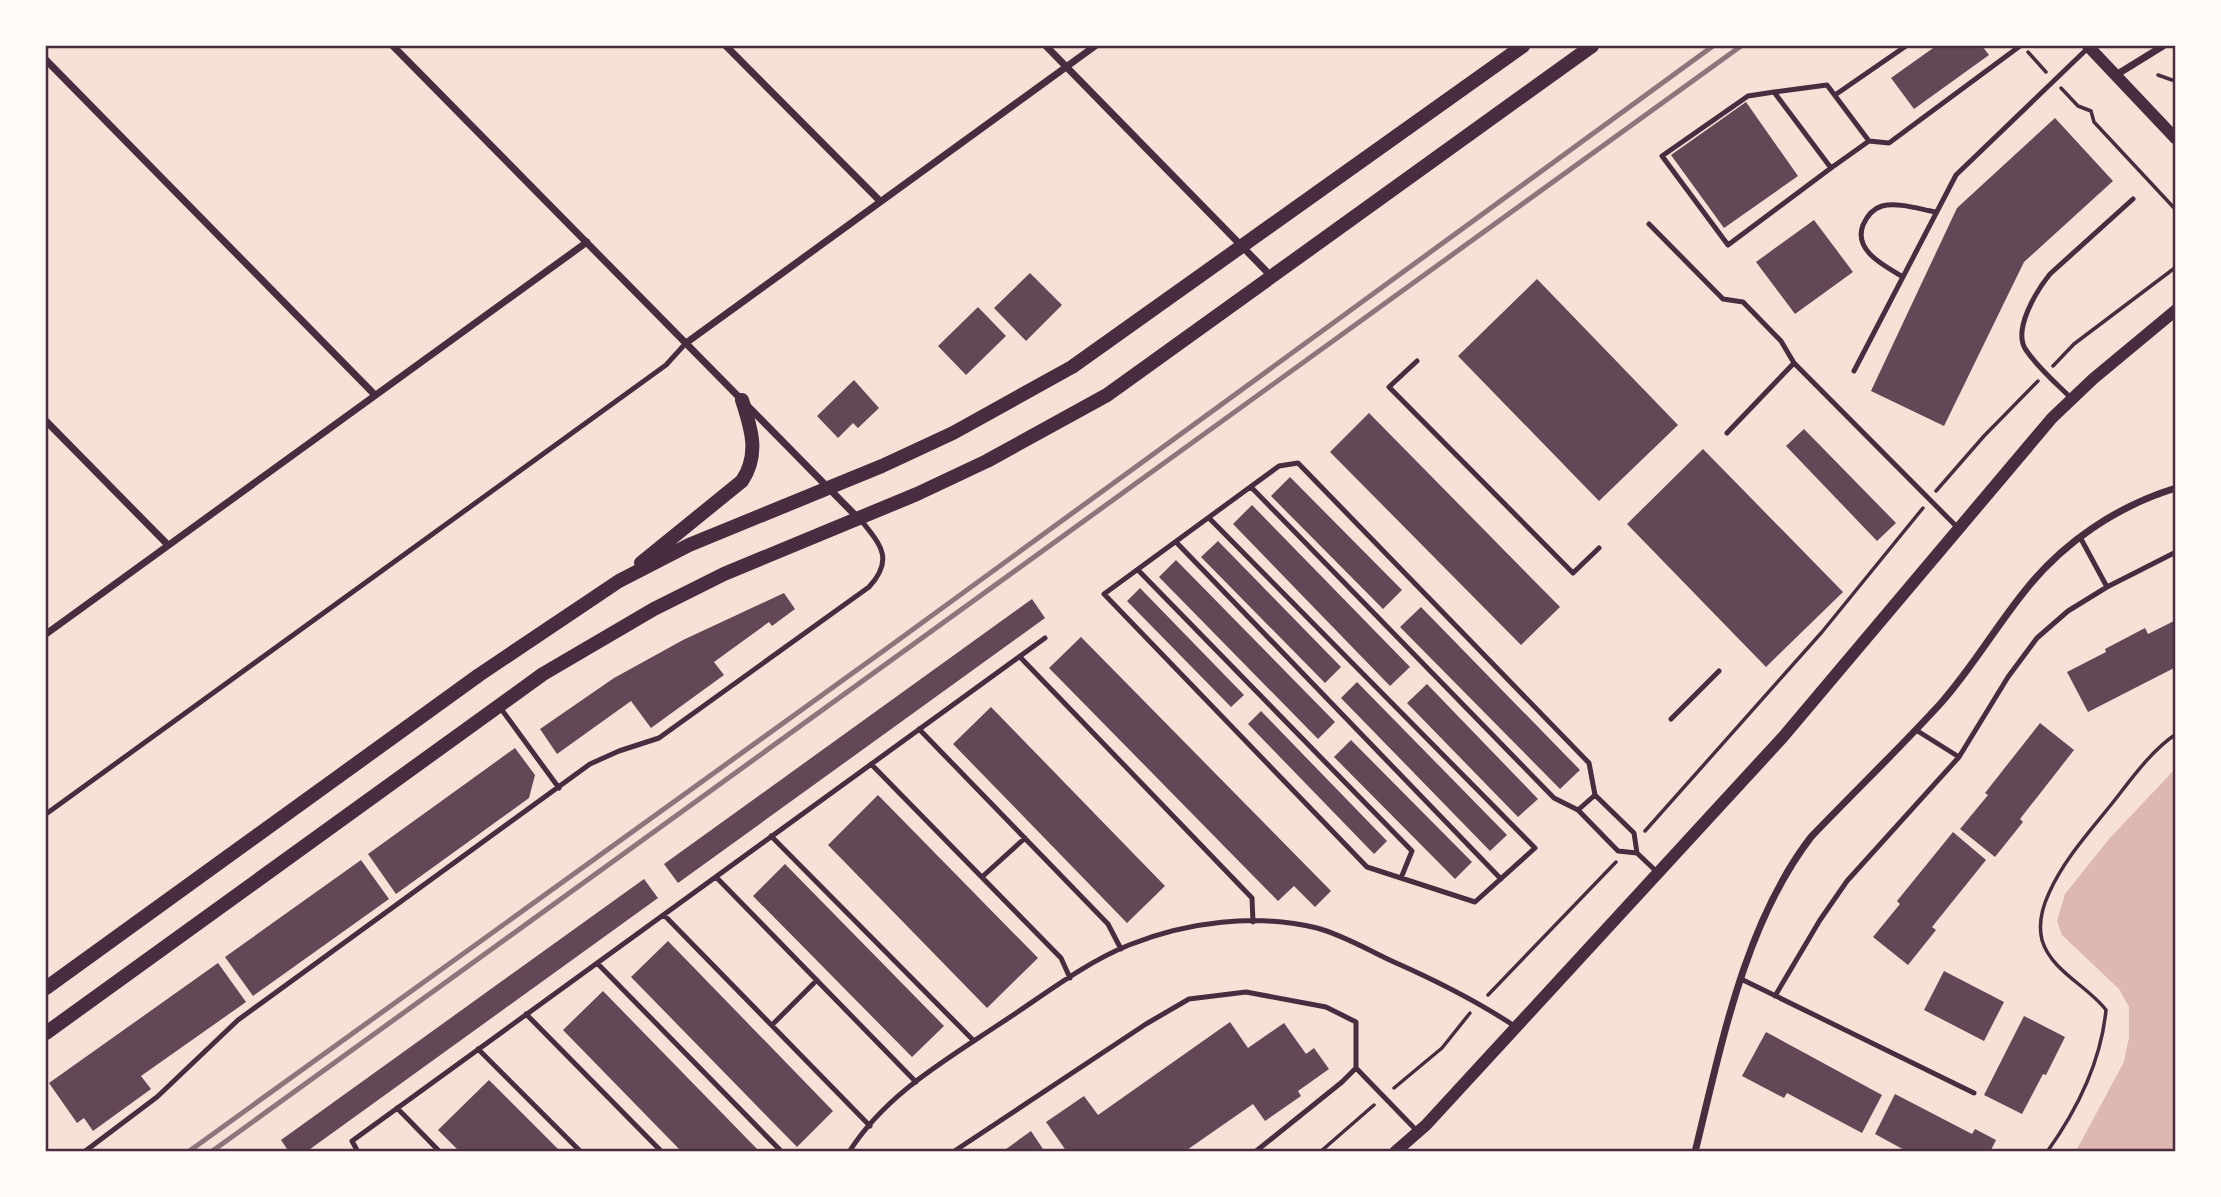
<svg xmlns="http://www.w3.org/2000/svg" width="2221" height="1197" viewBox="0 0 2221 1197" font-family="Lato,sans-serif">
  <rect width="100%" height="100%" fill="#f7e1d7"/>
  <path fill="#dcb8b0" d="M2175,769v382h-99l48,-89 5,-25v-30l-10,-18 -57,-54 -5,-14 8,-27 44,-55z"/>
  <path fill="#644757" d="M1936,46h46l7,9 -75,54 -23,-31z
    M1746,102l52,74 -74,52 -53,-73z
    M2055,118l58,63 -89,81 -80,164 -73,-35 86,-183z
    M1814,220l39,52 -58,42 -39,-52z
    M1030,273l32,32 -36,36 -32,-33z
    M1537,279l141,146 -79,76 -141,-145z
    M978,307l28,29 -40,39 -28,-29z
    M854,380l25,28 -21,20 -5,-5 -15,15 -21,-22z
    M1369,413l191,194 -39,38 -191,-193z
    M1804,429l92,94 -19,18 -91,-95z
    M1703,449l140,143 -77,75 -139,-143z
    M1290,477l112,113 -19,19 -112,-113z
    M1252,505l158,162 -20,19 -157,-162z
    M1218,541l123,126 -16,16 -124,-126z
    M1176,560l159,162 -17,17 -159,-162z
    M1140,588l104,107 -13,12 -104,-106z
    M784,593l11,16 -23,17 -3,-4 -55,40 10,13 -73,53 -20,-27 -74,53 -17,-25 74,-51 69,-38z
    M1032,599l13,19 -367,265 -14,-19z
    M1421,607l159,163 -20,19 -160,-162z
    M2176,620v47l-88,45 -21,-40 39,-20 -1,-3 40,-21 3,6z
    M1081,637l250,254 -16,16 -21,-21 -16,15 -229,-233z
    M1357,682l150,153 -17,16 -149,-153z
    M1427,684l111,115 -20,18 -111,-114z
    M991,707l174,179 -38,37 -174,-179z
    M1261,711l126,130 -13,13 -126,-130z
    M2040,723l34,27 -54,69 3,3 -28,35 -35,-28 28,-34 -3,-2z
    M1351,740l121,122 -17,17 -121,-122z
    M515,748l20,27 -6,23 -133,96 -28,-40z
    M878,795l160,163 -51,50 -159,-163z
    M1953,832l33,28 -54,67 4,3 -28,35 -35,-28 27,-33 -3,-3z
    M361,860l28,39 -136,97 -28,-39z
    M785,864l159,162 -32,31 -159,-161z
    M644,879l14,19 -352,254h-17l-8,-12z
    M668,941l165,170 -36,36 -166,-170z
    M218,963l28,39 -105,74 10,13 -58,42 -9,-13 -7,5 -28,-40z
    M1944,971l60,31 -20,39 -60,-31z
    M603,991l157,161h-78l-119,-122z
    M2024,1016l41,21 -19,38 -3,-1 -21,40 -38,-19z
    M1230,1022l18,26 36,-25 22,31 8,-6 15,21 -31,22 3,5 -36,25 -12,-17 -69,48h-117l-21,-30 38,-26 14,19z
    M1766,1032l116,63 -20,38 -75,-40 -3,5 -42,-22z
    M489,1080l72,72h-101l-22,-22z
    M1895,1094l77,40 3,-5 21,11 -6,12h-82l-33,-18z
    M1031,1131l14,21h-43z"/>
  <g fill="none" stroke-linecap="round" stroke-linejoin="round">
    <path stroke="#4a2c40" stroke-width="3.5" d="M2028,52l18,20
      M2176,73v8
      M2158,75l17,6
      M2061,88l17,18 13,5 3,11 82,88
      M2053,366l21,-22 102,-77
      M1936,491l48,-55 54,-55
      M1645,831l177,-199 101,-124
      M1488,995l128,-133
      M1394,1088l48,-40 28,-35
      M1320,1152l54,-47
      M2047,1152c30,-42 54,-90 59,-142 -18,-24 -55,-39 -64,-70 -4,-16 0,-32 7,-47 15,-34 42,-63 65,-92 18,-23 37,-50 62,-67"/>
    <path stroke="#4a2c40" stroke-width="5" d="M1774,92l57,76 -103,77 -66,-89 86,-60z
      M1774,92l53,-7 42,56 -38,27
      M1835,95l71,-49
      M1869,141l20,2 131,-97
      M1649,224l74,75 20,3 38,39 13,22
      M1903,277c-18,-11 -50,-26 -40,-52 4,-9 9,-16 19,-19 16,-4 37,3 54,6
      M1417,361l-28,26 184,186 26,-25
      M1854,371l102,-196 133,-128
      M2072,399c-15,-15 -34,-31 -46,-49 -14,-20 11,-60 24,-76l83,-75
      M1727,433l67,-70 164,165
      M1251,487l303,311 24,12 17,-15
      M1209,518l326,330 -60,54 -108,-35 -263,-273 175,-128 19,-3 291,300 6,32 39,38 3,20 21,20
      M2080,537l27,50
      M1176,542l325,337
      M1138,570l274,281 -11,27
      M1020,657l232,241 1,24
      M499,706l60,82
      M1671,719l48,-48
      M919,729l189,195 13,25
      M1916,730l43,27
      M871,764l190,194 9,20
      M1578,810l40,41 19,2
      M46,814l620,-449 20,-22
      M771,836l203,205
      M716,877l200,205
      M982,877l43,-39
      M664,915l206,211
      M597,963l185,189
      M1741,979l233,114
      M1775,996l45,-76 27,-39 112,-124 49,-80 29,-39 31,-27 39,-24 69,-35
      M526,1014l136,138
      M772,1025l45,-45
      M478,1049l103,103
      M397,1108l43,44
      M84,1152l73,-55 81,-77 352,-256 29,-13 40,-13 210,-151c26,-28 11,-43 -9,-68
      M358,1152l-6,-11 693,-503
      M849,1152c36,-57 95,-91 149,-127 42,-27 84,-61 131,-80 57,-23 127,-32 188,-17 26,7 53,23 77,34 43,19 83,39 122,65
      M953,1152l193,-128 43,-25 57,-7 80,15 30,15v46l62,64
      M1255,1152l87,-70 14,-14"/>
    <path stroke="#4a2c40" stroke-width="7" d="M393,46l466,473
      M726,46l154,155
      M1046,46l226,231
      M46,60l329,335
      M2116,75l47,-29
      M686,343l409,-297
      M46,421l122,124
      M46,634l541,-392
      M1695,1152c26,-105 49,-228 116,-315 43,-45 88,-88 130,-134 31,-35 54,-75 83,-111 38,-49 93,-86 152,-104"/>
    <path stroke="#4a2c40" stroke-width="12" d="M2088,46l88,93
      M1395,1152l31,-27 357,-388 269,-319 41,-39 83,-69"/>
    <path stroke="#4a2c40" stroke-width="14" d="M641,563l101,-82c18,-27 9,-53 0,-81
      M46,988l433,-313 140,-94 70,-36 193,-79 71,-33 119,-66 451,-321
      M46,1033l497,-359 111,-65 70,-35 193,-80 70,-33 120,-66 485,-349"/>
    <path stroke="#8f747c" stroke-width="5" d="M188,1152l698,-503 827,-603
      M211,1152l1530,-1106"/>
  </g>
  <rect width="2221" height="1197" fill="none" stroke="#fffaf5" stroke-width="94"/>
  <rect x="47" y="47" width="2127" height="1103" fill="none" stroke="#4a2c40" stroke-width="2.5"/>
</svg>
